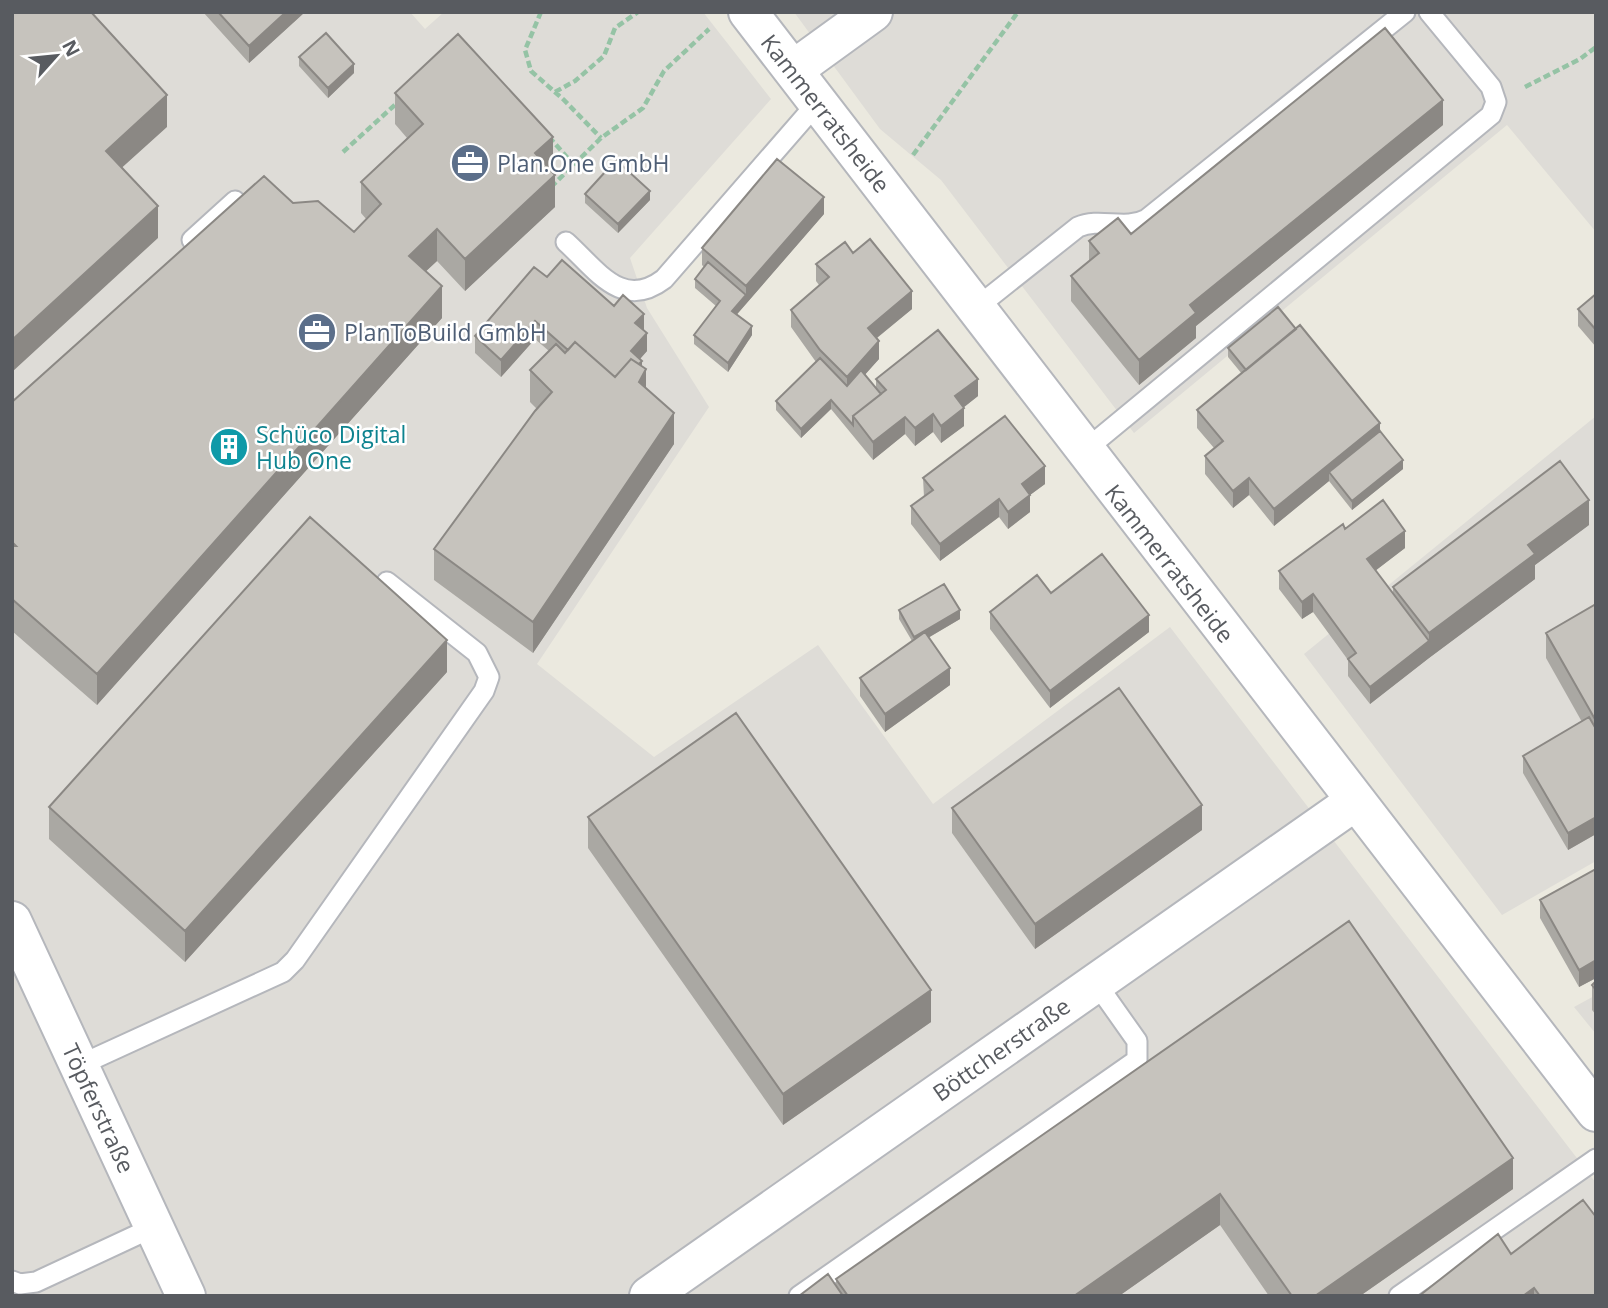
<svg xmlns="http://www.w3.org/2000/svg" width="1608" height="1308" viewBox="0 0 1608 1308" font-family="'Open Sans',sans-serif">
  <rect width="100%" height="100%" fill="#ebe9df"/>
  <path fill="#dedcd7" d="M12,12h398l15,17 19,-17h259l68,87 -141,159 17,50 62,99 -172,257 117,93 164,-112 115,159 237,-177 426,556v113h-1584z
    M794,12h802v220l-89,-107 -373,308 -193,-253 -61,-51z
    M1596,416v445l-94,54 -198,-261z
    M1596,995v39l-22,-27z"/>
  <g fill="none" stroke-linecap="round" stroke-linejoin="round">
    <g stroke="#b5b7bc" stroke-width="23">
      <path id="service" d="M192,240l43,-39
        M566,242c31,28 56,69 98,37l154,-177
        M976,308l102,-81c22,-10 47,4 69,-8l258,-207
        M1084,451l407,-336 5,-13 -5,-15 -62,-75
        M80,1065l203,-93 12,-12 189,-269 5,-14 -12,-24 -90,-71
        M12,1281l8,3 16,-2 118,-55
        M799,1296l338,-236v-19l-41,-58
        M1399,1296l197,-137"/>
    </g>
    <g stroke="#b5b7bc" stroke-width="42">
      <path id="minor" d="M748,12l848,1100
        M793,70l80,-58
        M12,921l174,375
        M649,1296l705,-494"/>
    </g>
    <path stroke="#95c3a5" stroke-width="4.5" stroke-dasharray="7 3.5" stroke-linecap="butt" d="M541,12l-16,38 6,21 33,29 37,38
      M1525,87l55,-28 16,-12
      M555,92l20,-11 29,-25 11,-28 23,-16
      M549,137l25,28
      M343,152l54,-49
      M913,155l105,-143
      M551,187l50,-49 42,-30 21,-37 45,-42"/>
    <use href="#service" stroke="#fff" stroke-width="19"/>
    <use href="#minor" stroke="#fff" stroke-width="38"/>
  </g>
  <path fill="#aaa8a3" d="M203,12h102l-56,51z
    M299,57l55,16 -26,25 -29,-32z
    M395,93l158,75 -2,2 4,37 -90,84 -28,-30 -11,10 16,47 -345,387 -85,-74v-229l281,-199 61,29 13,-12 -6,-7v-31l46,-44 -12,-14z
    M1443,125l-247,201v12l-57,47 -68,-84v-25l18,-15v-20l42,-7z
    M585,194l65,6 -32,33 -33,-30z
    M824,214l-87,100 15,21 -24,37 -34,-28v-9l22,-29 -21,-18v-9l9,-12 -2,-2v-17z
    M853,253l59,56 -35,29 2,21 -14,15 11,14v-9l102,17 -15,12 1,18 -23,17 -8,-11 -18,14 -10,-12 -32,26 -42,-51 -30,29 -25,-28v-9l40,-39 -25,-35v-17l28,-25 -3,-4v-17z
    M547,277l67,29 30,25 3,20 -7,8 6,29 28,56 -141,209 -99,-73v-31l103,-140 -7,-7v-32l19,-19 -14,-12 -34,38 -26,-24v-17z
    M1596,294v53l-18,-21v-17z
    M1228,348l152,83 23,38 -51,41 -23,-29 -55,45 -25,-31 -16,13 -28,-34v-18l9,-8 -17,-20v-18l45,-36 -14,-17z
    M923,478l122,6 -15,11v17l-22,17 -9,-12 -59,44 -29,-37v-18l13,-9z
    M1589,525l-54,40v14l-106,79 -59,46 -22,-28v-16l-35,-48 -11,7 -23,-30v-18l66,-42 60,19 -30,23 18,22v-6z
    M1051,593l98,39 -99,76 -60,-79v-17z
    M1596,604v230l-28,16 -45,-77v-17l59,-34 -36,-64v-25z
    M899,610l61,9 -32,19 22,47 -65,47 -25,-36v-18l52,-37 -13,-22z
    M447,672l-262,290 -136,-123v-32z
    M952,808l250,22 -167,119 -83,-116z
    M588,817l343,205 -148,103 -195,-277z
    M1596,869v109l-17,9 -39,-69v-18z
    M1349,921l164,268 -153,107h-91l-49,-71 -101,71h-320l37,-10v-7z
    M1596,981v34l-4,-5v-25z
    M1511,1254l85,42h-177z"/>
  <path fill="#8b8884" d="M286,12h19l-56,51v-17z
    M354,64v9l-26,25v-10z
    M167,95v32l-61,55v-31z
    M1443,100v25l-247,201v12l-57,47v-25l51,-55z
    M553,137v31l-18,17v-32z
    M555,175v32l-90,84v-32z
    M650,191v9l-32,33v-9z
    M824,197v17l-78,90v-18z
    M158,206v32l-146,134v-32z
    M437,229v32l-28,26v-31z
    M442,286v32l-345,387v-31z
    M912,291v18l-44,36v-17z
    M746,295v9l-14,16v-9z
    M644,314v17l-9,-8z
    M535,321v18l-34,38v-17z
    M752,326v9l-24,37v-9z
    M647,333v18l-16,18v-18z
    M879,341v18l-32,36v-18z
    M642,361v16l4,-8v32l-7,-19 -24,9z
    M978,379v17l-23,18v-18z
    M831,400v9l-30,29v-9z
    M964,408v18l-23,17v-17z
    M674,413v31l-141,209v-31z
    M933,414v18l-18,14v-18z
    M905,417v17l-32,26v-18z
    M1380,423v17l-51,32v9l-55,45v-17z
    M1403,460v9l-51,41v-9z
    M1045,466v18l-15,11v17l-22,17v-17l14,-28z
    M1249,478v17l-16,13v-17z
    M999,499v18l-59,44v-17z
    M1589,500v25l-54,40v14l-106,79 -59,46v-17l59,-46v-8l99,-88z
    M1405,531v17l-38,29v-18z
    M1313,594v18l-11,7v-17z
    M960,610v9l-46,27v-9z
    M1149,615v17l-99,76v-17z
    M447,640v32l-262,290v-31z
    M950,668v17l-65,47v-18z
    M1202,805v25l-167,119v-25z
    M1596,817v17l-28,16v-17z
    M1596,960v18l-17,9v-17z
    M931,990v32l-148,103v-31z
    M1513,1158v31l-153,107h-45z
    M1220,1194v31l-101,71h-45z
    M1534,1288v8h-11z"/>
  <path fill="#c6c3bd" stroke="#8b8884" stroke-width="2" d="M12,12h79l76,83 -61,56 52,55 -146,134z
    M218,12h68l-37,34z
    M1385,28l58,72 -253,205 6,8 -57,47 -68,-84 28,-23 -10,-12 29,-23 13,16z
    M326,33l28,31 -26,24 -29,-31z
    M458,34l95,103 -18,16 20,22 -90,84 -28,-30 -28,27 33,30 -345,388 -85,-75v-53h4l-4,-4v-140l252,-226 29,27 25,-2 36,31 27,-28 -20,-22 62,-58 -28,-31z
    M777,159l47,38 -78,89 -44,-38z
    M616,160l34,31 -32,33 -33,-30z
    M870,239l42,52 -44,37 11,13 -32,36 -27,-27 -29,-40 38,-33 -13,-13 29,-22 8,11z
    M562,260l52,46 9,-11 21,19 -9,9 12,10 -16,18 11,10 -3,3 -8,-5 -16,18 -40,-35 -7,8 -33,-29 -34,39 -26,-24 59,-69 13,10z
    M708,262l38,33 -14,16 20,15 -24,37 -34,-28 26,-34 -25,-22z
    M1596,294v36l-18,-21z
    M1278,307l18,22 -50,41 -18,-22z
    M1300,325l80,98 -106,86 -25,-31 -16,13 -28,-35 18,-15 -26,-31z
    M938,330l40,49 -23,17 9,12 -23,18 -8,-12 -18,14 -10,-11 -32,25 -20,-26 33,-26 -10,-11z
    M575,342l40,35 16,-18 15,10 -7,13 35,31 -141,209 -99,-73 101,-138 17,-19 -22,-22 26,-26 9,9z
    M820,358l27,28 14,-16 20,24 -28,22v9l-22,-25 -30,29 -25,-28z
    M1005,416l40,50 -23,18 8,11 -22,17 -9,-13 -59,45 -29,-38 22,-16 -10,-12z
    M1380,431l23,29 -51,41 -23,-29z
    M1560,461l29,39 -61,45 7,9 -106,79 -36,-46z
    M1383,500l22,31 -38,28 62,82 -59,46 -22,-28 8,-6 -43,-59 -11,8 -23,-31 64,-47 2,5z
    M310,517l137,123 -262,291 -136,-124z
    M1102,554l47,61 -99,76 -60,-79 47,-37 14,18z
    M944,584l16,26 -46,27 -15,-27z
    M1596,604v117l-50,-88z
    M925,632l25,36 -65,46 -25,-36z
    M1119,688l83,117 -167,119 -83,-116z
    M736,713l195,277 -148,104 -195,-277z
    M1589,717l7,12v88l-28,16 -45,-77z
    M1596,869v91l-17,10 -39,-70z
    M1349,921l164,237 -198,138h-23l-72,-102 -146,102h-226l-12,-17z
    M1596,981v9l-4,-5z
    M1583,1200l13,17v79h-56l-6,-8 -11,8h-104l79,-62 13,20z
    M828,1274l15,22h-44z"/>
  <defs>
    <g id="office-disc" transform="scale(2.0125)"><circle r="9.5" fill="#5c6f8a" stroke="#fff"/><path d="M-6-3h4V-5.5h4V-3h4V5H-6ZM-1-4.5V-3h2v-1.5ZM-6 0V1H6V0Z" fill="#fff"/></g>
    <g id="building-disc" transform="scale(2.0125)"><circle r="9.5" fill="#0f9aa8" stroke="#fff"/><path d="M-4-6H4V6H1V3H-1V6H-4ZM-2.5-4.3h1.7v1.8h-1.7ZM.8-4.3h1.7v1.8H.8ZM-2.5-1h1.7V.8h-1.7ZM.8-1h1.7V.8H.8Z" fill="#fff"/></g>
  </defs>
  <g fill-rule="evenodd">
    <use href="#office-disc" x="470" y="163"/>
    <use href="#office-disc" x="317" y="332"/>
    <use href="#building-disc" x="229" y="447"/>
  </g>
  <g text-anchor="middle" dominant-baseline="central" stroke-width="5" stroke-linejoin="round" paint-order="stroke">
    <g font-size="23" fill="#585b60" stroke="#fff">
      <text transform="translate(826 113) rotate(52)">Kammerratsheide</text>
      <text transform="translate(1170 563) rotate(52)">Kammerratsheide</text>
      <text transform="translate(1001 1049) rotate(-35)">Böttcherstraße</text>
      <text transform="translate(99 1108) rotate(65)">Töpferstraße</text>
    </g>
    <g font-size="23" fill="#4e5e75" stroke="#fff" text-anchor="start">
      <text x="497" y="163">Plan.One GmbH</text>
      <text x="344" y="332">PlanToBuild GmbH</text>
    </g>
    <g font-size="23" fill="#0d838f" stroke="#fff" text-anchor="start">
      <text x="256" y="434">Schüco Digital<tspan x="256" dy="26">Hub One</tspan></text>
    </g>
  </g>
  <rect width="1608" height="1308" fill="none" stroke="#585b60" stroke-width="28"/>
  <g transform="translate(56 56) rotate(63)" stroke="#ffffff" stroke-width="5" paint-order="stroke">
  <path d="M0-5L12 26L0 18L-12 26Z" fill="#585b60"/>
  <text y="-10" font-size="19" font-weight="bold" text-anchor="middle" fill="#585b60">N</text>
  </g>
</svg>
